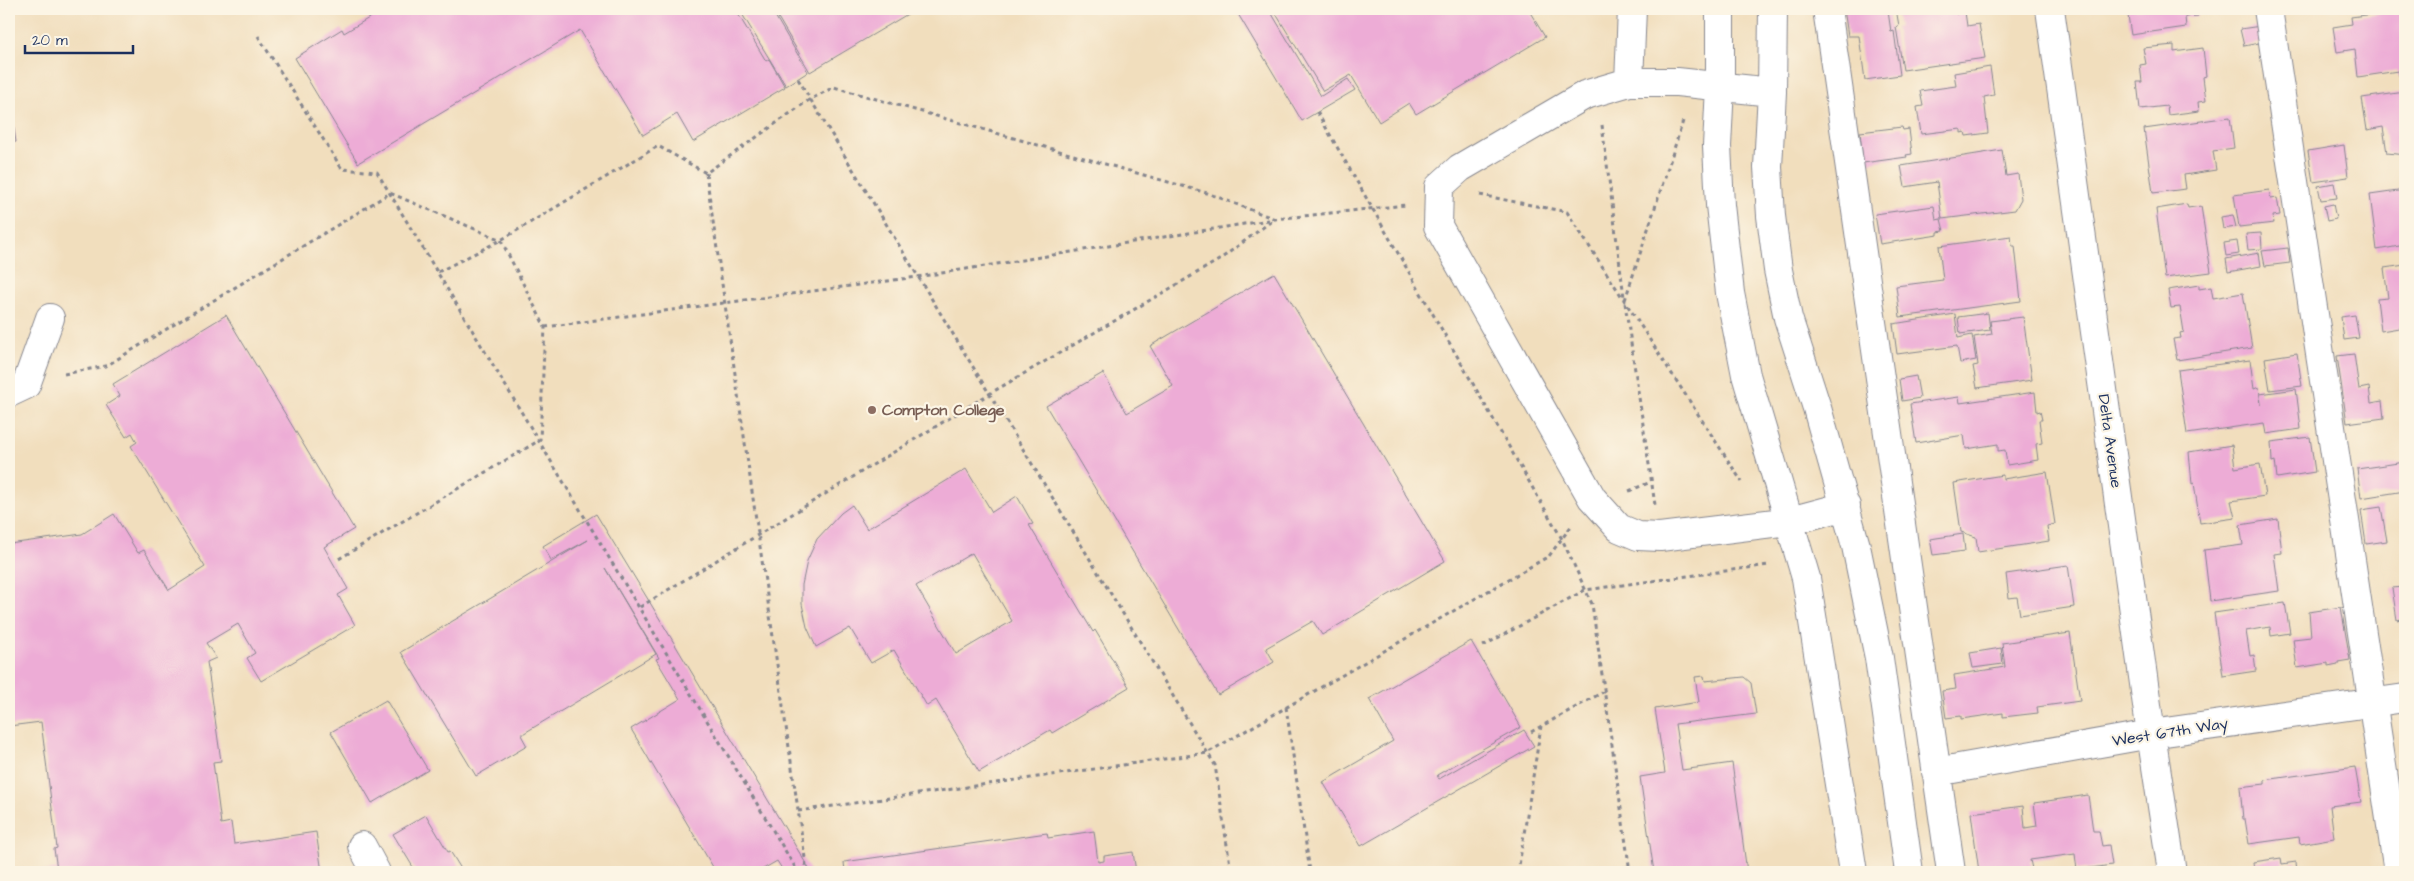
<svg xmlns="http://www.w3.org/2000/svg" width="2414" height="881" viewBox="0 0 2414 881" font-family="'Architects Daughter',sans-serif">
  <rect width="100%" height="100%" fill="#fcf5e5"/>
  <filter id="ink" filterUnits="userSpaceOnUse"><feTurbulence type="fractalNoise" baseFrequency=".02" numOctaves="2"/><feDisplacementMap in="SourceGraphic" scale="10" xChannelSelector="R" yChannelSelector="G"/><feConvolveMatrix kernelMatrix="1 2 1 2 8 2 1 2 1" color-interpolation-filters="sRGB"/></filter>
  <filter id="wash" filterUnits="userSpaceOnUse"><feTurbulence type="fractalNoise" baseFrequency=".0096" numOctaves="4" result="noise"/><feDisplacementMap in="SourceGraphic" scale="20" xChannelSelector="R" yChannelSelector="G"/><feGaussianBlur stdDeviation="1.12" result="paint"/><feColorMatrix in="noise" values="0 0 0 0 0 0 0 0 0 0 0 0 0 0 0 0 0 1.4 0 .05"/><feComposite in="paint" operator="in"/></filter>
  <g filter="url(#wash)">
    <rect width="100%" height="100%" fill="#f1debd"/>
    <g id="blocks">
      <path fill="#edacd6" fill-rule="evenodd" d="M384,9h351l31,52 3,-2 16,28 -92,55 -16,-28 -34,21 -63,-105 -222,133 -63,-105 47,-29 2,4z
        M739,9h32l37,63 -22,14z
        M773,9h143l-106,63z
        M1235,9h34l52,87 27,-17 7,11 -53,31z
        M1273,9h145l2,3 5,-3h93l1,2 9,-2 17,28 -129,77 -7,-11 -30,19 -28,-47 -28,16z
        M1844,9h49l-5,2 3,21 3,-1 6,44 -35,5 -6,-44h-11z
        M1896,9h60v5l9,-2 2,14 12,-2 6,34 -82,12 -7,-43 3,-1z
        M2127,9h70l1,7 -13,1 1,10 -55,8z
        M2405,10v65l-7,1v-5l-40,6 -3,-28 -18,3 -4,-25 19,-3 -1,-7z
        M2261,26l3,16 -20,4 -4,-17z
        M2174,45v7l29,-4 3,28 -3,1 3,24 -8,1 1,9 -31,4 -1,-9 -27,3 -3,-27h5l-2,-17 6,-1 -3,-16z
        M1990,67l4,28 -10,2 4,36 -22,3 -1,-4 -4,1v-4l-40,5 -4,-27 6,-1 -3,-15 36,-5 -2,-13z
        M2405,92v63l-18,-2 -4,-26 -16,3 -5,-32z
        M9,96l7,46 -7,1z
        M2230,117l4,31 -21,3 3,19 -32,5 2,14 -33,4 -9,-64z
        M1902,127l1,3 6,-1 3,25 -6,1 1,2 -44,6 -3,-31z
        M2344,145l4,32 -35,5 -5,-31z
        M2002,150l4,26 12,-2 3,25 -6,11 -73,9 -5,-37 -32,5 -4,-21z
        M2334,183l3,15 -16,2 -3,-14z
        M2269,190l2,9 6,-1 3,17 -7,1 1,7 -35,4 -5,-32z
        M2405,190v55l-28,5 -7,-55z
        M2187,204l1,4 13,-2 10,66 -46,6 -9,-69z
        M2333,204l3,15 -9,2 -3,-15z
        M1934,206l2,14 5,-1 3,12 -6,1v3l-58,9 -5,-30z
        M2233,215l3,12 -13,2 -2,-12z
        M2261,233l1,16 -14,1 -2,-16z
        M2011,236l1,10h3l6,55 -121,16 -4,-31 47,-6 -4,-34z
        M2237,241l2,13 -13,2 -2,-13z
        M2288,248l2,15 -25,3 -3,-15z
        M2259,253l2,13 -33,6 -2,-13z
        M2405,265v62l-24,4 -4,-32 11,-1 -4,-30z
        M1274,273l171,288 -123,74 -9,-14 -47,27 8,14 -56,33 -172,-289 57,-33 24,40 46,-27 -23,-40z
        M2199,285v4l12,-2 2,11 30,-5 9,55 -75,12 -4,-21 8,-1 -1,-5 4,-1 -4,-25 -9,1 -3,-18z
        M1988,313l2,17 -30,4 -2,-17z
        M1955,314l3,24 14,-3 4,25 -16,3 -3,-17 -60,8 -4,-30z
        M226,315l128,214 -30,18 24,42 -10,6 17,30 -94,56 -14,-23 8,-5 -17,-29 -32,19 10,15 -9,4 14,99 -8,1 8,62 10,-2 3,22 82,-12 6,40h-282l17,-3 -3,-20 3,-1 -16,-126 -32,4v-182l73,-10 32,-20 24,39 6,-3 25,40 36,-23 -74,-121 6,-4 -5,-9 -6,4 -20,-32 14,-9 -7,-12z
        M2355,315l4,23 -15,2 -3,-23z
        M2023,317l9,63 -55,8 -4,-22 5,-1 -4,-28 18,-3 -2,-13z
        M2297,353l5,33 -32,4 -5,-32z
        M2354,354l5,35 10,-2 2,16 11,-2 2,17 -37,5 -10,-67z
        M2250,360l4,29 5,-2 2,18 -1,-11 36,-5 5,40 -35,5 -2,-11 -77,11 -9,-64z
        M1916,376l4,22 -18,3 -3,-22z
        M2035,392l2,20 3,-1 2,9h-3l3,23 -6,1 2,16 -31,5 -2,-15 -7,1v-7l-32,5 -2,-14 -48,8 -6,-39 49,-7 1,6z
        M2310,437l5,35 -38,6 -2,-17 -3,1 -1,-20z
        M2232,445l3,23 25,-4 5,32 -34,5 4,17 -35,5 -6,-40 -2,1 -3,-32z
        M2405,462v29l-44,7 -4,-29z
        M966,469l26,43 25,-16 16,28 -4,1 64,107 2,-2 34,57 -77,46 -2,-3 -71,42 -43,-72 -9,6 -33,-56 -23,13 -21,-35 -34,19 -9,-20 -5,-23v-19l5,-24 10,-22 24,-26 11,-8 15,24zM972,553l40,68 -56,33 -40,-68z
        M2047,472l8,52 -8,2 2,15 -71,11 -2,-15 -15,-5 -7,-49 49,-8v4z
        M2381,507l6,34 -21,3 -5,-34z
        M596,514l53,87 162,271h-27l-7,-11 -19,11h-42l-85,-143 49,-30 -24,-40 3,-1 -54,-90 51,86 -135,81 6,11 -51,30 -75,-124 187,-112 -37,20 -8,-14z
        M2278,519l4,34 -8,1 5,37 -69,10 -6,-51 39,-5 -3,-20z
        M1963,534l2,17 -32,4 -3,-16z
        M2068,565l6,42 -54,8 -3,-18 -8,1 -3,-24z
        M2405,587v31l-8,2 -5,-32z
        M2285,603l5,30 -19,3 -1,-9 -24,4 4,25 4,-1 2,16 -33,5 -9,-63z
        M2341,607l9,53 -12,2v2l-10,2v-3l-31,5 -4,-29 18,-2 -2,-25z
        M2070,633l10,68 -43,6 1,6 -35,4v-4l-42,6v-3l-15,2 -4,-27 14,-2 -2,-14 51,-8 -3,-24z
        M1471,641l50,86 -84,48 2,4 85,-49 10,16 -173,100 -38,-64 70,-41 -24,-42z
        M2001,648l2,16 -30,4 -3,-15z
        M1704,676l1,5 39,-4 7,6 5,31 -81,10 7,46 50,-7 15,109h-93l-14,-95 25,-4 -10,-64 44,-7 -4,-25z
        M386,700l42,70 -56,33 -41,-71z
        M2355,767l6,35 -31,4 4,32 -34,6 -1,-7 -50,7 -4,-25h-2l-3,-32 25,-3v-4z
        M2088,795l5,36h6l3,15 7,-1 3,20 -35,5 -2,-16 -45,6 2,9h5l1,3h-59l-8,-59 52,-7 2,22 12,-2 -3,-23z
        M426,815l22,37 2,-1 13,21h-47l-23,-38z
        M1094,831l4,31 6,-1v-5l29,-4 3,20h-291l-1,-10 203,-29 1,5z
        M2281,858l1,6 14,-2 1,10h-43l-1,-10z"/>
    </g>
  </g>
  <g filter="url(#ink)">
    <use href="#blocks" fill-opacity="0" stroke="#86868e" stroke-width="1"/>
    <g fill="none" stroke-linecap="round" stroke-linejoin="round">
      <g stroke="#86868e" stroke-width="30">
        <path id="minor" d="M1720,9v78l-3,59 3,59 10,88 16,82 60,203 47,294
          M1773,9l-1,83 -4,75 3,49 7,54 10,48 29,90 39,138 23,112 30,214
          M1827,9l124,863
          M2050,9l101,725 21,138
          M2268,9l130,863
          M1629,82l3,-73
          M1772,92l-95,-10h-48l-44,13 -125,73 -21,19 -1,39 154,272 27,30 19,8 22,1 130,-16 56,-15
          M9,393l17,-8 24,-67
          M1936,772l215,-38 254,-36
          M362,846l14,26"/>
      </g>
      <path stroke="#86868e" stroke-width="3" stroke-dasharray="4 4" stroke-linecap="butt" d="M258,36l84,133 35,3 421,700
        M798,79l417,686 16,107
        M1317,112l245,427 30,65 38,268
        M1602,125l22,172
        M706,173l101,699
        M1480,195l87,17 175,270
        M438,272l63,-32 157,-94 48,27 103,-73 25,-13 373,106 68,26
        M1625,300l59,-182
        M1625,303l30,202
        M545,327l372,-50 358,-58 131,-14
        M64,374l42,-8 284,-173 111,47 44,87 -5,113 -203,120
        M1629,491l22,-9
        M640,607l349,-213 230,-134 54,-40
        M1483,646l102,-56 184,-25
        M1286,707l24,165
        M1531,732l74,-41
        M798,811l409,-58 342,-197 23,-31
        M1518,872l23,-146
        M1584,872l45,-5"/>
      <use href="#minor" stroke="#fff" stroke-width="28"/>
    </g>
  </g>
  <circle fill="#8d6e63" stroke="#fcf5e5" stroke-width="2" cx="872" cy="410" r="5"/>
  <g text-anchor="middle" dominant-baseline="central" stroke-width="4.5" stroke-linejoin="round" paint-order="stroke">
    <g font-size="16" font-weight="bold" fill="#785e54" stroke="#fcf5e5" text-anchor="start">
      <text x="882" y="410">Compton College</text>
    </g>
    <g font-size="16" fill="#1b2f5e" stroke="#fcf5e5">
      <text transform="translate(2110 441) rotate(82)">Delta Avenue</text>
      <text transform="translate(2170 732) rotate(-9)">West 67th Way</text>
    </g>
  </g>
  <rect width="2414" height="881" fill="none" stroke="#fcf5e5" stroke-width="30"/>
  <path d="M25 45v8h108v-8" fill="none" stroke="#1b2f5e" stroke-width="2.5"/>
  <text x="32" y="45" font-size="15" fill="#1b2f5e" stroke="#fcf5e5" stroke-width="4" paint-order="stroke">20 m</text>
</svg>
